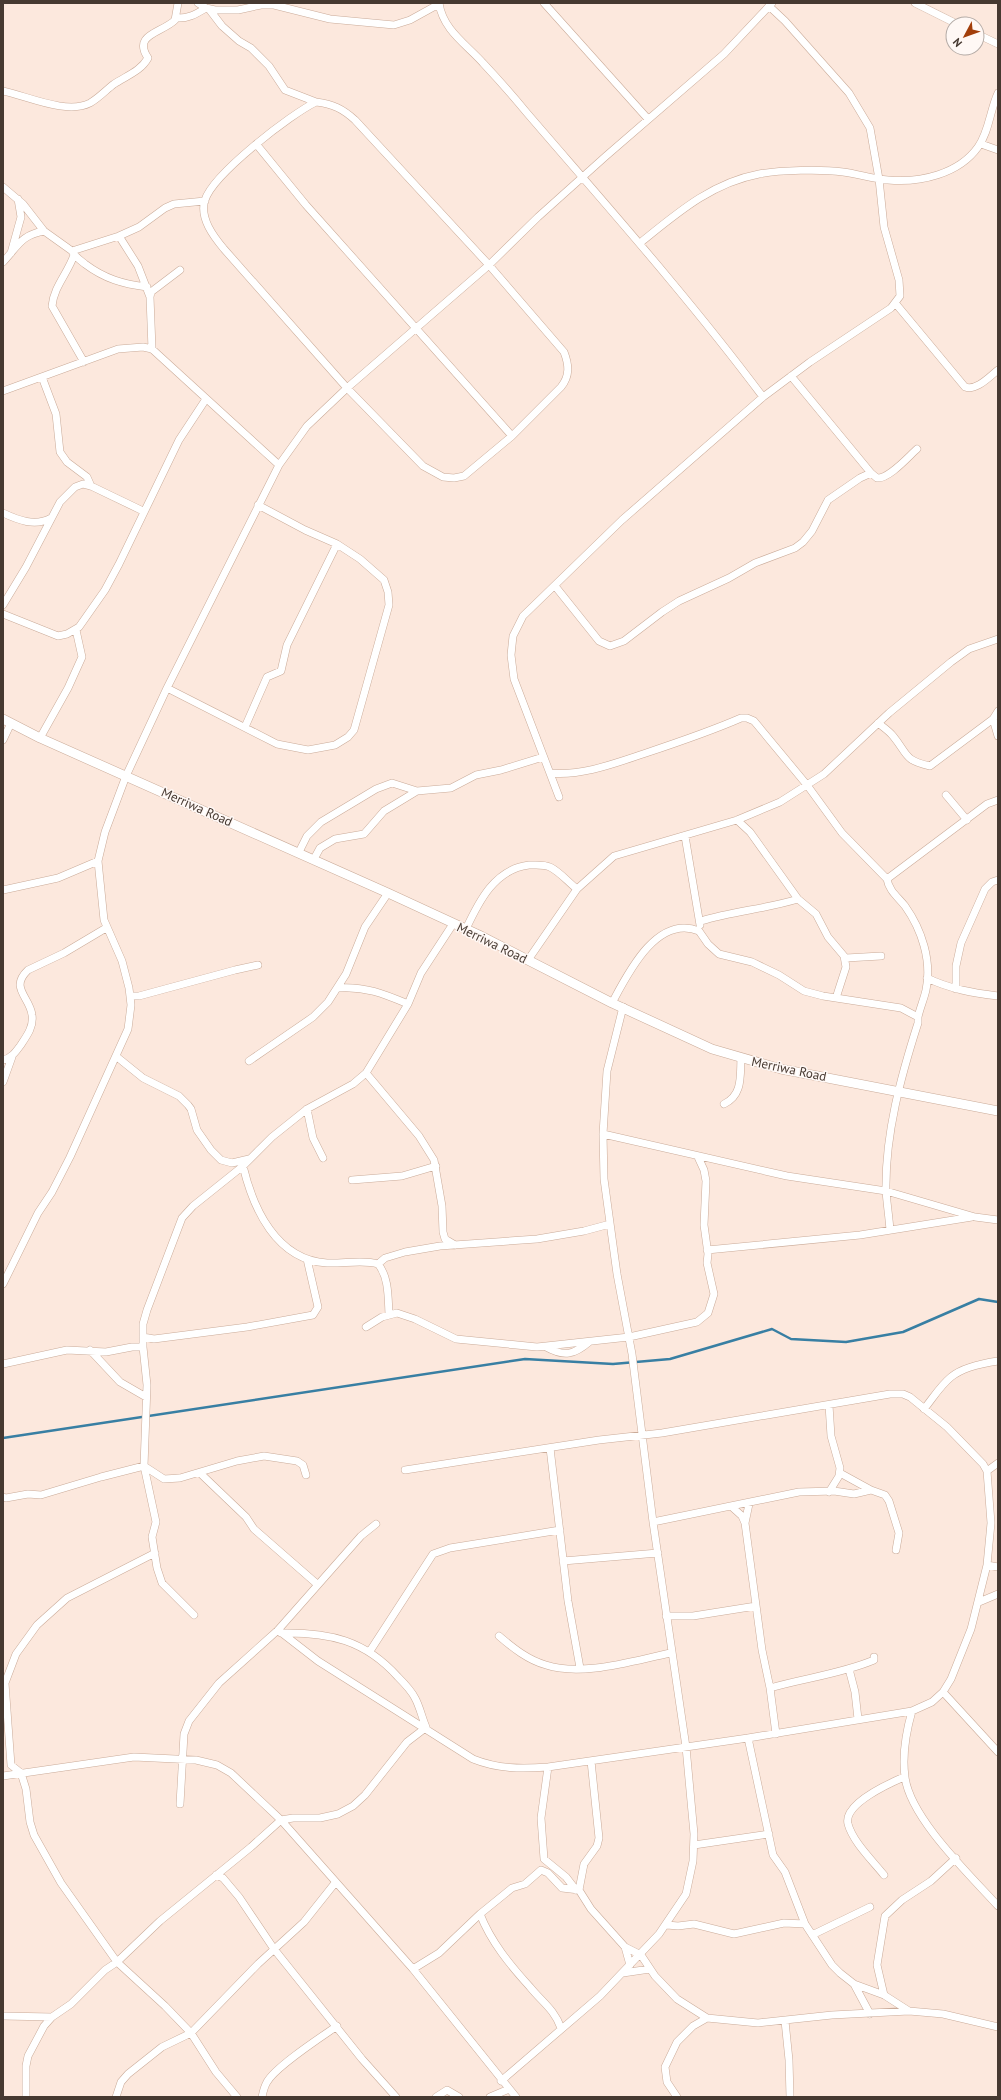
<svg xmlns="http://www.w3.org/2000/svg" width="1001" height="2100" viewBox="0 0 1001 2100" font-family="'PT Sans',sans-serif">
  <rect width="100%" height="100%" fill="#fce8dd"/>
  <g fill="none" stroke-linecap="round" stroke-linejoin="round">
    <path stroke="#387fa3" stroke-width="2.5" d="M3,1438l522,-79 88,5 57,-5 102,-30 19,10 55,3 57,-10 76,-33 19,3"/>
    <g stroke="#caab99" stroke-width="8">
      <path id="minor" d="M198,3l8,5 9,2h23l23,-5h13l56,14 64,6 16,-5 29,-16
        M439,3c4,27 27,41 44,60 15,16 30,33 44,50 80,93 162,185 236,284
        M544,3l104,116
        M915,3l42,21
        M209,9l13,17 17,15 12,7 18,18 16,24 31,12
        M176,18c12,1 20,-4 30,-10
        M977,34l21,10
        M3,91c24,5 64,24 87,12 9,-5 16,-13 24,-19 12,-8 27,-13 34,-26 -16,-24 14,-25 27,-38l3,-17
        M316,102c17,2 27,7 39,18l134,145 75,87c5,13 6,24 -3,35l-49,49 -48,40 -10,2 -11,-1 -20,-11 -76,-78 -123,-139c-10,-12 -25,-31 -19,-49 8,-26 86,-86 111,-98z
        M981,144l17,6
        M257,145l49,60 206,231
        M3,187l20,17 21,27 28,20c3,6 8,9 13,13 20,15 38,20 62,23
        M640,243c36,-29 71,-60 119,-69 20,-4 63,-5 84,-2 15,2 30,7 45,8 32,3 71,-6 90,-33 11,-15 12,-37 20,-54
        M72,251l47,-15
        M11,253l10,-36 -3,-18
        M74,255c-6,18 -20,31 -22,51l32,56
        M3,262c15,-16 18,-27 41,-31
        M150,297l1,-5 29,-22
        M896,304l69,83c12,4 25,-11 33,-17
        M152,349l-2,-52 -12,-31 -19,-30 20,-9 26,-19 9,-4 31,-3
        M791,376l80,97 6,5c12,1 31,-21 40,-29
        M42,377l14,37 4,38 7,10 20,15 4,9
        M3,391l115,-42 25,-2 9,2 127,116
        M3,513c15,7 32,14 48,5
        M555,586l44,55 11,5 14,-5 38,-29 17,-11 50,-23 26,-15 40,-15 8,-6 9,-11 16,-31 32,-22 11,-5
        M3,605l23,-38 34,-65 15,-15 8,-3 8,2 52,25
        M3,614l55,22 9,-2 12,-7 26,-37 14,-26 60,-124 27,-41
        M167,688l110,56 31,6 27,-5 13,-8 6,-7 35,-125 -1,-13 -4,-12 -24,-21 -23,-15 -32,-14 -47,-25
        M993,719l5,17
        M878,723c5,4 11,8 15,13 15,18 10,24 37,30l63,-47 5,-8
        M245,727l22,-50 14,-6 6,-26 50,-101
        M40,738l28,-50 14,-31 -6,-27
        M3,740l8,-17
        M550,773c31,3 63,-9 93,-19 33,-11 66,-22 98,-36h6l7,3 53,64 35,48 45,46c2,12 11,18 18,27 17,24 27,55 21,84 -2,9 -6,18 -8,27
        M946,795l21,25
        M559,797l-45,-118 -3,-24 2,-19 10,-20 99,-96 141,-123 47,-35 81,-54 9,-12 -1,-16 -15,-53 -5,-48 -9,-51 -21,-35 -64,-72 -15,-14
        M737,820l13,12 48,67 18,15 12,23 16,19 2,11 -10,31
        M685,836l15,89
        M299,852l8,-16 14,-14 55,-33 16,-6 25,8
        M314,859l6,-11 15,-9 29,-5 20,-23 33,-20 34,-3 25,-13 25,-5 42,-13
        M887,879l100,-75 11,-4
        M3,890l55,-12 40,-17
        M701,921c32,-10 65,-12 97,-22
        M466,929c13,-28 29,-60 63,-64 7,0 15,-1 21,2 10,5 18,15 27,22
        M846,958l35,-2
        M528,960l49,-71 37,-33 123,-36 43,-18 44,-28 65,-61 62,-51 18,-13 29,-10
        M927,978c23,11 46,15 71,18
        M338,988c27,-2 46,6 70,16
        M956,989v-23l5,-23 24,-54 7,-7 6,-2
        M130,996h9l96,-26 23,-5
        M612,1003c16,-30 45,-89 87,-72l9,13 11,10 33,8 27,13 25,16 19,5 78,12 17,9v6c-17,53 -33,111 -32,168 1,13 3,26 4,39
        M117,1057l26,21 36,18 9,9 3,4 6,21 14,20 10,10 11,3 17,-4
        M3,1060c8,-2 12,-7 17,-14 6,-9 14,-19 12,-31 -2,-18 -23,-27 -4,-45l36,-17 42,-25
        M249,1061l64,-44 15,-15 18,-28 19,-47 23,-34
        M366,1073l53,63 15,24 8,46 1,26 2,7 10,6
        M3,1082l9,-25
        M724,1104c19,-9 16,-28 17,-46
        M307,1109l6,29 10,20
        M603,1134l184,42 99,15 89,26 23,3
        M243,1166c10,42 33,94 84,97 16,1 36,-4 51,1 11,13 10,34 11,50
        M352,1180l50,-4 34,-10
        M707,1250l153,-15 112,-18
        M378,1264l7,-6 20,-6 35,-6 97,-7 47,-8 26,-7
        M3,1284l35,-71 14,-21 18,-35 58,-128 3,-24 -2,-17 -7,-27 -18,-41 -6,-59 7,-29 21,-56 41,-88 112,-223 28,-39 40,-38 142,-123 49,-48 68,-61 118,-102 48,-51
        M366,1327l16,-10 15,-4 18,6 41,20 81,8 92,-10 68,-15 11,-9 6,-19 -7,-31 1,-9 -4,-29 2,-44 -2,-11 -6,-13
        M143,1337l11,2 93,-12 66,-12 5,-8 -11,-48
        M546,1347c18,10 28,8 43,-5
        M90,1350l30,32 26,15
        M3,1364l64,-14 39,2 26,-5h11
        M829,1405l2,31 9,32 -1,8 -10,16
        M924,1409c9,-11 16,-23 27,-32 11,-9 33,-14 47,-16
        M550,1448l18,153 12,67
        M987,1471l11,-8
        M200,1473l46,44 8,12 63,55
        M840,1473l31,17
        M3,1497l3,1 22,-4 13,1 60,-18 43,-11 20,13 16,-1 57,-17 27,-5 33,5 6,4 3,10
        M749,1504l-4,19 17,127 8,38 6,46
        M732,1507l10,9 3,7
        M653,1522l146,-30 35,-1 20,3 17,-4 14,5 4,6 10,32 -3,17
        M155,1553l-88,45 -30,27 -21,29 -11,29 6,82 10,8 5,16 4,33 4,13 27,48 56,79 48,44 26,27 25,39 21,25
        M563,1561l95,-8
        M987,1565l11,2
        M979,1602l19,-8
        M194,1615l-32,-32 -5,-15 -5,-31 4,-15 -12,-56 3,-81 -4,-38v-23l4,-14 35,-92 11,-12 50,-40 29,-29 35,-28 46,-25 13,-11 42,-69 13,-31 32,-49
        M666,1616h27l63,-10
        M278,1630l40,31 155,98c25,10 48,10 75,8l200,-29 164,-27 20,-9 11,-10 8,-13 20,-50 16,-64 4,-42 -4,-52 -4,-7 -36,-37 -37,-30 -7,-3h-13l-228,39 -63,7 -194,30
        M281,1633c48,-1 84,7 117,44 6,6 13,13 17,21 5,9 7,20 11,29
        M499,1636c14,12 29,24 47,29 37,12 89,-5 125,-12
        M370,1651l63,-97 17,-6 110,-18
        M849,1669l6,23 3,27
        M770,1688c34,-10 71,-14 104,-28v-3
        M943,1692l55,60
        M912,1711c-6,21 -10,44 -7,66 5,41 65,98 93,129
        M748,1738l25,117 12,17 20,52 27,41 8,8 14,11 30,11 25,16
        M591,1761l8,77 -2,8 -13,18 -5,26 12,19 34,38 5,18
        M548,1767l-7,51 3,41 22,18 10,13
        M3,1776l131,-19 62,3 21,5 14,8 50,47 132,149 103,128
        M180,1804l4,-70 5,-13 30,-38 59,-53 83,-94 15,-12
        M694,1845l75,-11
        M216,1875l7,3 16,19 35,52 88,110 34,38
        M884,1875c-12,-15 -31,-33 -36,-51 -5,-20 42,-41 56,-47
        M667,1925l11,1 16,-2 40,10 50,-11 21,1
        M812,1935l58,-28
        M625,1947l16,8 14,21 22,23 30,19
        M413,1969l26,-16 41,-39
        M623,1973l27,-4
        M854,1984l16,30
        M884,1995l-7,-30 8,-49 17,-16 29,-19 25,-23
        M3,2016l49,1
        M785,2021l4,39 1,37
        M561,2028c-7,-19 -19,-26 -31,-41 -20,-22 -39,-45 -50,-73l32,-26 13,-4 16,-14 7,3 14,15 17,2
        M501,2081l99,-85 59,-62 27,-40 7,-33 1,-27 -8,-87 -33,-225 -21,-168 -15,-80 -13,-95 -1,-45 4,-63 16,-64
        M26,2097v-31l2,-10 16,-30 8,-9 19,-13 34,-34 12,-8 43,-41 91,-74 30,-27 12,-2h27l18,-4 15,-8 12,-11 42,-53 17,-13
        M116,2097l5,-15 7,-8 34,-27 29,-14 67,-69 46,-42 31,-39
        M262,2097c1,-5 2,-10 5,-15 8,-15 54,-45 70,-56
        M436,2097l11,-7 12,7
        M490,2097l19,-8
        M677,2097l-10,-15 -2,-15 12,-25 16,-16 14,-8 51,5 74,-8 77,-4 34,3 55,13"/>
    </g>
    <g stroke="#caab99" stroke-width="10">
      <path id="tertiary" d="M3,719l37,19 348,155 91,42 133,68 100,46 69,20 217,42"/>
    </g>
    <use href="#minor" stroke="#fff" stroke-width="7"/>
    <use href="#tertiary" stroke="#fff" stroke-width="9"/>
  </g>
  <g text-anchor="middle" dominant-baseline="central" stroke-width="3" stroke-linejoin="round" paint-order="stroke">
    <g font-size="13" fill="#463931" stroke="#fff8f5">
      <text transform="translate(197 807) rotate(24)">Merriwa Road</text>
      <text transform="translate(492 943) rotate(26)">Merriwa Road</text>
      <text transform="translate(789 1069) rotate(12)">Merriwa Road</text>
    </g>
  </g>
  <rect width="1001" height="2100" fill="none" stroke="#463931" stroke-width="8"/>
  <g transform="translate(965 36) rotate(229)"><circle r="19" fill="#fff8f5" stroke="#b5aca7"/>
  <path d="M0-3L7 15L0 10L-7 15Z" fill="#a23e0a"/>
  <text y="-6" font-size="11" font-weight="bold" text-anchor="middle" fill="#463931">N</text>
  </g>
</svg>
